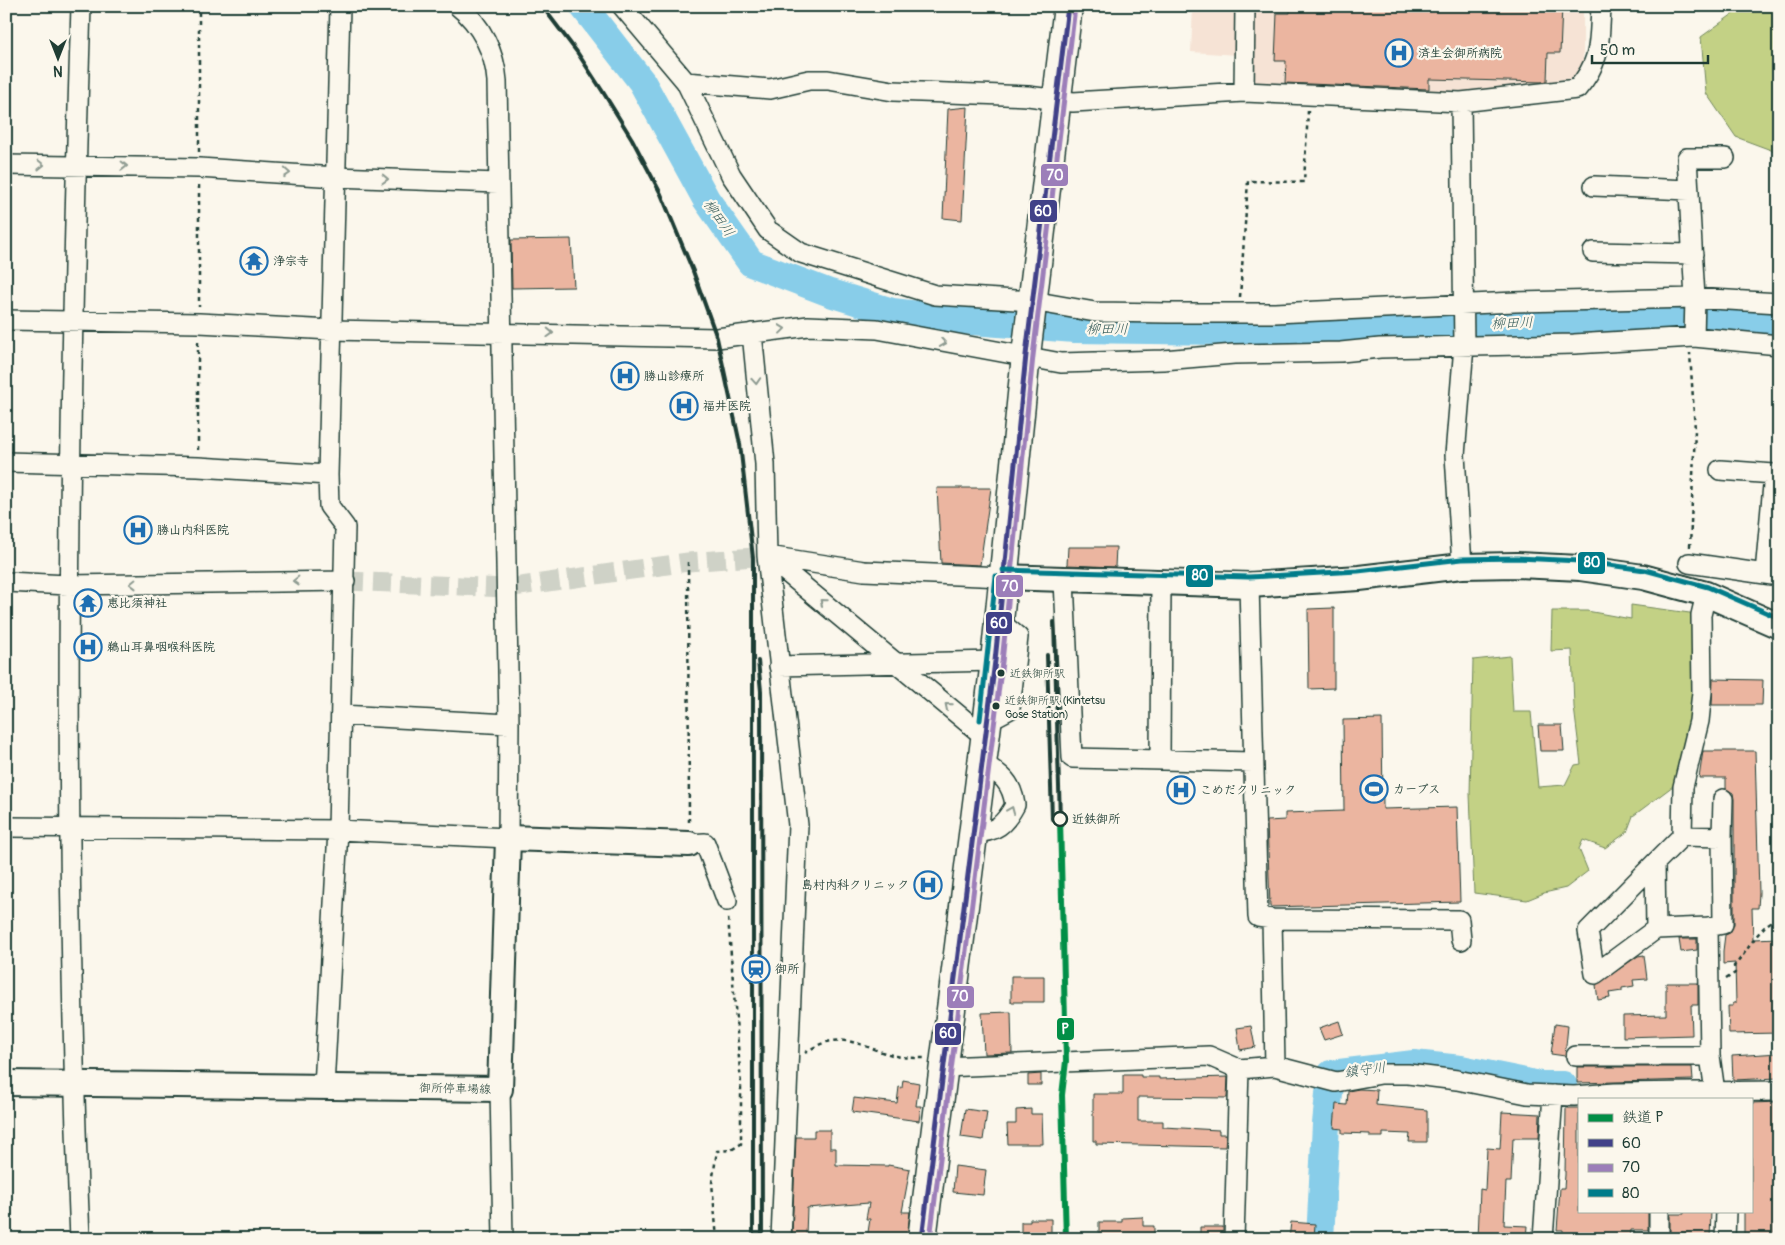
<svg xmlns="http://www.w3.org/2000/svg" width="1785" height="1245" viewBox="0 0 1785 1245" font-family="Pangolin,'Klee One',sans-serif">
  <rect width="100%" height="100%" fill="#fbf7ec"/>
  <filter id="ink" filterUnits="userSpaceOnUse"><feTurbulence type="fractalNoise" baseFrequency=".02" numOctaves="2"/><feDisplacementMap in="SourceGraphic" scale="10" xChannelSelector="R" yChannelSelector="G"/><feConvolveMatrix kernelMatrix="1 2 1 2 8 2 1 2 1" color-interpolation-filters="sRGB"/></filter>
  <g filter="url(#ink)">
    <path fill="#f6e3d5" d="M1193,6h390v72l-14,7 -108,13 -226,-10 2,-33 -46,-3z"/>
    <path fill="#c3d185" stroke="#71875c" d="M1744,6h35v147l-43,-16 -30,-44 -5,-56z
      M1631,605l66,9 -3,108 -21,64 -40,30 -6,16 -22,16 -22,-8 -4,9 9,22 -22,17 -22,5 -17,7 -53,-7 -4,-99 3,-134 37,-4 3,56h18l7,75 27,-2 10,-20 6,-1 -7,-57 -2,-57 -21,1 1,-40h35l44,8z"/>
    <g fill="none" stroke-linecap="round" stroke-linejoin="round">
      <path stroke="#88cde9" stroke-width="28" d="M583,6l59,76 64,117 45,64 79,30 62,19 80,9 103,8 219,3 369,-15 116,9
        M1320,1239l6,-115 5,-50 83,-10 47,5 79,16h23"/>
    </g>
    <path fill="#ebb5a0" stroke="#1f3d34" d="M1290,6h272l-2,47h-12l-1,28 -5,1 -113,-3v10l-144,-6 1,-22h-11l2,-48h13z
      M968,107l-6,113 -19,-2 5,-109z
      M571,239l3,48 -62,1 -1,-48z
      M937,488h54l-11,77 -39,-2z
      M1068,547h48l-1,20 -48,-2z
      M1334,608v80l-25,1 -1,-80z
      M1713,679l50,1 -1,25h-50z
      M1382,719l1,90 74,-2 3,95 -190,5 -3,-86 18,-1v-7l59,-2 -1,-91z
      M1538,725h24l2,26h-24z
      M1703,751h52l4,142 -1,15h-6l1,31 26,-1v95l-50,1 -1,-28h5v-3h3l-1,-40 -12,1v-13l2,-16 5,-2 4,-9v-125l-1,-6 -7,-4v-11h-27z
      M1679,939h18v11l-16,2z
      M1644,955l3,24 -14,1 1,6 -12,2v3l-13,2 1,5 -12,2 -2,-15 42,-29z
      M1011,976h33v26h-33z
      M1666,983h32v22h-7l1,30 -69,2v-21l43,-1z
      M1011,1012l1,41 -28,1 -2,-41z
      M1339,1021l4,13 -19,6 -5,-12z
      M1555,1024l13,2 -3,30 -14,-2z
      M1251,1026l4,21 -15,3 -3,-22z
      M1779,1053v25l-46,2 -1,-24z
      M1577,1067h115l1,13 -116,3z
      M1041,1074v11h-13v-10z
      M1123,1075h18v2h18v2l69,-2 -1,21 -89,-1v24h25v6l56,3v4h7l-1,13 -129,-3v-3h-3v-47h30z
      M903,1080l16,3 -3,23h5l-2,15 -67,-9 2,-14 43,5 2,-16 3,1z
      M1359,1089l18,1 -1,15 51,5v32h-18l1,-8 -27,-1v4h-13v-3l-28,-1v-4l-8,-1 2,-24 11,1 1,-14z
      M1779,1102l-3,74h-2v63h-30v-28h7v-108z
      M1566,1108h13v103l69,1v18h-17l-1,9h-67v-9h-6l3,-42h4l1,-13z
      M965,1109l22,3 -4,28 -22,-3z
      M1031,1109v5h11l1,30h-35l-1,-20h9v-14z
      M1502,1112l38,2 -1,24h-26l-2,44h-5l-2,43 24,1 -1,13h-49l2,-50 5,1 2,-42 13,1z
      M814,1130h16v18h6v17l52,1v-1l22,4 -8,43h8l-3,27h-40l3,-20h-4l3,-16 -62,5 -1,27 -14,-1 4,-97h18z
      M955,1166l31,4 -3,25 -30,-3z
      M1684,1211h27l-1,28h-24v-6h-16v-19h14z
      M1143,1217v9h11v13h-55v-17h23v-4z
      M1030,1219h21v18h-30v-15h9z
      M1291,1222l24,2 -1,15h-25z
      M1200,1227h23v12h-23z"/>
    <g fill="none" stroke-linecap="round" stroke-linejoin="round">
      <path stroke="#cfd2c7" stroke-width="19" stroke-dasharray="19 9" stroke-linecap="butt" d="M345,581l161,7 182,-26 79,-6"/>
      <g stroke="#1f3d34" stroke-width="22">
        <path id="minor" d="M622,6l64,76 45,93 37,55 33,23 134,42 97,6 63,11 74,1h106l240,-11 180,-4 84,5
          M686,82l84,7 39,-9h19l65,11 135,5 45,6 171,-10 217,10 116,-13c25,-29 22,-47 24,-83
          M1244,92l1,-86
          M1461,102l3,244 -9,109 7,111
          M6,165l193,3 137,9 162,6
          M1594,186l95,4
          M1593,252l100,2
          M6,320l193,3 132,7 386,8 91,-12 69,3 184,34 102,-3 71,-6 107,-2 39,-4 194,-4 120,-7 85,8
          M752,333l13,131 2,92 31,269 -17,414
          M1694,337l1,-39 -8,-140h38
          M6,462l192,5 130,8
          M1720,470l54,4 -9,99
          M767,556l218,181
          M768,556l96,15 139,6
          M1689,563l90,13
          M1064,580l8,178 181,4
          M6,582l62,3 277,-4
          M1249,585l9,332 14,2 3,147
          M1706,594l-5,21 1,77 -3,29 -16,66 -1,49 40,1 1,87 -15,3 2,129 5,36
          M779,666l216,-5
          M341,715l168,9
          M987,721l23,-12 8,-72 -19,-16
          M1160,760l1,-177
          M6,827l332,3 170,8 1,-114 -12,-643c-2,-28 -16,-57 -39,-75
          M972,833c24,0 33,-9 43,-28 -3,-23 -14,-31 -33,-42
          M1682,836l-27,27 1,66 52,-2
          M1722,837l1,-38
          M689,844l16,-1 22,58
          M1655,863l-67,68 7,43 61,-45
          M1272,919l187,1 2,20
          M1576,1056h134
          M943,1067l266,-11 30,13
          M324,1087l14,-257 7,-303 -16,-21 -1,-31 12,-469
          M500,1089l3,150
          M80,1239c-17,-411 -12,-822 1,-1233
          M1234,1239l5,-170 36,-3 61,16 45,-8h27l49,6 70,14 47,2 41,-3 164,-2
          M1543,1239l10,-144
          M1659,1239v-28
          M1725,1239l1,-28"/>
      </g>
      <g stroke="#1f3d34" stroke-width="28">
        <path id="major" d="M1003,577l246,8 110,-7 103,-12 55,-1 63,3 63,9 63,17 73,32
          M6,1083l494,6 8,-251 181,6"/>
      </g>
      <g stroke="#1f3d34" stroke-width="31">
        <path id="highway" d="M922,1239l73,-578 31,-306 42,-349"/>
      </g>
      <path stroke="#1f3d34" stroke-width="2.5" stroke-dasharray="4 4" stroke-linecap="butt" d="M199,152v-146
        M199,185v122
        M1240,297l8,-116 56,1 4,-71
        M198,450v-110
        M1690,547l5,-117 -5,-77
        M688,562l1,264
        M1726,979l9,-6 -1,-7c15,-15 24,-41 45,-48
        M805,1053c36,-26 56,-5 91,3 9,2 19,2 28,2
        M717,1239l-5,-56 5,-32 14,-1 10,-6v-60l-13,-167"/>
      <use href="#minor" stroke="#fbf7ec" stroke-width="19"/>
      <use href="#major" stroke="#fbf7ec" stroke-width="24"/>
      <use href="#highway" stroke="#fbf7ec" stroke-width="28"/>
      <path stroke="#1f3d34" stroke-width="4" d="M542,6l35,46 26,40 29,47 29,55 32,77 24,67 23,106 13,114v681
        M1054,622l6,197
        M1047,655l5,164
        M758,661l3,30 1,548"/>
      <g stroke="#fbf7ec" stroke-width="9">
        <path id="bus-1" d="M922,1239l73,-578 31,-306 42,-349"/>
      </g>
      <g stroke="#fbf7ec" stroke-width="9">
        <path id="bus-2" d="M930,1239l72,-577 31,-306 42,-349"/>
      </g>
      <g stroke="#fbf7ec" stroke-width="9">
        <path id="bus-3" d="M1003,570l246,7 109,-6 104,-12 55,-1 63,3 65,9 63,17 71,31
          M980,720l16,-144"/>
      </g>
      <use href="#bus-1" stroke="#414188" stroke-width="5"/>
      <use href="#bus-2" stroke="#9c7eb9" stroke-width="5"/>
      <use href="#bus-3" stroke="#007c8a" stroke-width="5"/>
      <g stroke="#fbf7ec" stroke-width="10">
        <path id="rail-1" d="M1060,819l6,242 -4,34 4,144"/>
      </g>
      <use href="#rail-1" stroke="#028e46" stroke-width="6"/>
    </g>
    <defs><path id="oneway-chevron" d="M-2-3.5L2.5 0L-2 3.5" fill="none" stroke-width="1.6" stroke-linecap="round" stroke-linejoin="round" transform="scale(1.25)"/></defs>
    <g stroke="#8d9a90">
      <use href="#oneway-chevron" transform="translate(41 165) rotate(1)"/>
      <use href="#oneway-chevron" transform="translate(124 166) rotate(1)"/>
      <use href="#oneway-chevron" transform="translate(287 173) rotate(4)"/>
      <use href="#oneway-chevron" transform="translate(385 179) rotate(2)"/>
      <use href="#oneway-chevron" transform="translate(782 329) rotate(-7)"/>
      <use href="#oneway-chevron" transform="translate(550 333) rotate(2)"/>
      <use href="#oneway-chevron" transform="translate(943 343) rotate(9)"/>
      <use href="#oneway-chevron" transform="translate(756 381) rotate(86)"/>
      <use href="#oneway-chevron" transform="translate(296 581) rotate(179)"/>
      <use href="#oneway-chevron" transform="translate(133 584) rotate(179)"/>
      <use href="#oneway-chevron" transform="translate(823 602) rotate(-140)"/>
      <use href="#oneway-chevron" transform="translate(948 706) rotate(-140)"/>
      <use href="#oneway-chevron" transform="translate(1011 810) rotate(-67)"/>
    </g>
  </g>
  <defs>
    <g id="hospital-ring" transform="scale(1.4375)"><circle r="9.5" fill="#fbf7ec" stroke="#1f6fb2" stroke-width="1.5"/><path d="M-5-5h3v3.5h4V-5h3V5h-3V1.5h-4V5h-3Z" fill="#1f6fb2"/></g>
    <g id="temple-ring" transform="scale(1.4375)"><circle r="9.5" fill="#fbf7ec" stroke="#1f6fb2" stroke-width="1.5"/><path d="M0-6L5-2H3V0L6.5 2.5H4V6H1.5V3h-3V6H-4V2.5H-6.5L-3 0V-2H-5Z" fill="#1f6fb2"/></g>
    <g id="stadium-ring" transform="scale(1.4375)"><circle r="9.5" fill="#fbf7ec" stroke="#1f6fb2" stroke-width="1.5"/><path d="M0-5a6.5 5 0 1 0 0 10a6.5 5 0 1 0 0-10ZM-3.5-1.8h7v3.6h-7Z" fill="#1f6fb2"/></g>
    <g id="station-ring" transform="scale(1.4375)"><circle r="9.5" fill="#fbf7ec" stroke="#1f6fb2" stroke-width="1.5"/><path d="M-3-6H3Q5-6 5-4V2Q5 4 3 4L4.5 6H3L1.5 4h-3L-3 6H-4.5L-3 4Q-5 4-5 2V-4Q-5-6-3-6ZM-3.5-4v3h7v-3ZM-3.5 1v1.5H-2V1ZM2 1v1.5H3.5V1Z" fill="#1f6fb2"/></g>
  </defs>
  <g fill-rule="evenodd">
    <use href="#hospital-ring" x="1399" y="53"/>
    <use href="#temple-ring" x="254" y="261"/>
    <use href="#hospital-ring" x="625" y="376"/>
    <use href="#hospital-ring" x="684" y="406"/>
    <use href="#hospital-ring" x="138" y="530"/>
    <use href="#temple-ring" x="88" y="603"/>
    <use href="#hospital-ring" x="88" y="647"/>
    <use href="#stadium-ring" x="1374" y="789"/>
    <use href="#hospital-ring" x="1181" y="790"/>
    <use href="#hospital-ring" x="928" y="885"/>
    <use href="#station-ring" x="756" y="969"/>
  </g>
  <g fill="#1f3d34" stroke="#fbf7ec" stroke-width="2">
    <circle cx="1001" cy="673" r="4.5"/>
    <circle cx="996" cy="706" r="4.5"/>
  </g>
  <circle fill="#fbf7ec" stroke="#1f3d34" stroke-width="2.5" cx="1060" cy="819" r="7"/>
  <g text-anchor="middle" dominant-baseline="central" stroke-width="4.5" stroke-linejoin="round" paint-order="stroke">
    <g font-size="11" fill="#1f3d34" stroke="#fbf7ec" text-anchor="start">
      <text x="1010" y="673">近鉄御所駅</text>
      <text x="1005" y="700">近鉄御所駅 (Kintetsu<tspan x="1005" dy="14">Gose Station)</tspan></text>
    </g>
    <g font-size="12" font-weight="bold" fill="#1f3d34" stroke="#fbf7ec" text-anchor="start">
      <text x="1418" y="53">済生会御所病院</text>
      <text x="273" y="261">浄宗寺</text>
      <text x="644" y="376">勝山診療所</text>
      <text x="703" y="406">福井医院</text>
      <text x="157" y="530">勝山内科医院</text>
      <text x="107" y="603">恵比須神社</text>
      <text x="107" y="647">鵜山耳鼻咽喉科医院</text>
      <text x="1393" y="789">カーブス</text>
      <text x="1200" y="790">こめだクリニック</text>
      <text x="909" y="885" text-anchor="end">島村内科クリニック</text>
      <text x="775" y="969">御所</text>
    </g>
    <g font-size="12" font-weight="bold" fill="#1f3d34" stroke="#fbf7ec" text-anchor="start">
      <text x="1072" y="819">近鉄御所</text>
    </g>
    <g font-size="12" fill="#1f3d34" stroke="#fbf7ec">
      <text transform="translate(455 1089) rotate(1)">御所停車場線</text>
    </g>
    <g font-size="14" font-style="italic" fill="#345a58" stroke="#fbf7ec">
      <text transform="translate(719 218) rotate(55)">柳田川</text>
      <text transform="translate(1512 323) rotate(-2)">柳田川</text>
      <text transform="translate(1107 329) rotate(1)">柳田川</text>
      <text transform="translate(1365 1070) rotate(-7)">鎮守川</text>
    </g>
  </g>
  <g stroke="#fbf7ec" stroke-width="2">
    <rect x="1040" y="163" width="29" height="24" rx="5" fill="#9c7eb9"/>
    <rect x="1029" y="199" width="29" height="24" rx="5" fill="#414188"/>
    <rect x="1577" y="551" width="29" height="24" rx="5" fill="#007c8a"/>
    <rect x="1185" y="564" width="29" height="24" rx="5" fill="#007c8a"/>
    <rect x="995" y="574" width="29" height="24" rx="5" fill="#9c7eb9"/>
    <rect x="985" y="611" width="28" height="24" rx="5" fill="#414188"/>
    <rect x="946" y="985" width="29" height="24" rx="5" fill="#9c7eb9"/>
    <rect x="1056" y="1017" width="19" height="24" rx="5" fill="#028e46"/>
    <rect x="934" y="1022" width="28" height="24" rx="5" fill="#414188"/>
  </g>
  <g font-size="14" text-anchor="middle" font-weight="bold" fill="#fff">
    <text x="1055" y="180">70</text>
    <text x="1043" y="216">60</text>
    <text x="1592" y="567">80</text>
    <text x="1200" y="580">80</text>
    <text x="1010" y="591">70</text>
    <text x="999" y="628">60</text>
    <text x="960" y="1001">70</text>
    <text x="1065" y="1034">P</text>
    <text x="948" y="1038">60</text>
  </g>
  <rect width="1785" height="1245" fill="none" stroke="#fbf7ec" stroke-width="25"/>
  <rect x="12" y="12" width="1760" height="1220" fill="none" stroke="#1f3d34" stroke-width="2" filter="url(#ink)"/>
  <rect x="1578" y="1098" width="175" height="115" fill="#fbf7ec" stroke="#a3ada2"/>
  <rect x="1588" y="1114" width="25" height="8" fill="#028e46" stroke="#a3ada2"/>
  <text x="1622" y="1122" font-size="15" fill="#1f3d34">鉄道 P</text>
  <rect x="1588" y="1139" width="25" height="8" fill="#414188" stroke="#a3ada2"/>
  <text x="1622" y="1148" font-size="15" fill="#1f3d34">60</text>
  <rect x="1588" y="1164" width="25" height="8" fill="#9c7eb9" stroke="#a3ada2"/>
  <text x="1622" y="1172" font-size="15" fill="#1f3d34">70</text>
  <rect x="1588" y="1189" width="25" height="8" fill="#007c8a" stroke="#a3ada2"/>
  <text x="1622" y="1198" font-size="15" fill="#1f3d34">80</text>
  <g transform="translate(58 58) rotate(180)" stroke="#fbf7ec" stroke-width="4" paint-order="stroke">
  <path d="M0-4L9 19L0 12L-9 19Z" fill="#1f3d34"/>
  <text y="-8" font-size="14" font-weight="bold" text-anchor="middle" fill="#1f3d34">N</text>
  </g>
  <path d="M1592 55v8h116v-8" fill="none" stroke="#1f3d34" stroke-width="2.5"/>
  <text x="1600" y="55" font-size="15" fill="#1f3d34" stroke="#fbf7ec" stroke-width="4" paint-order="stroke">50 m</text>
</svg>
